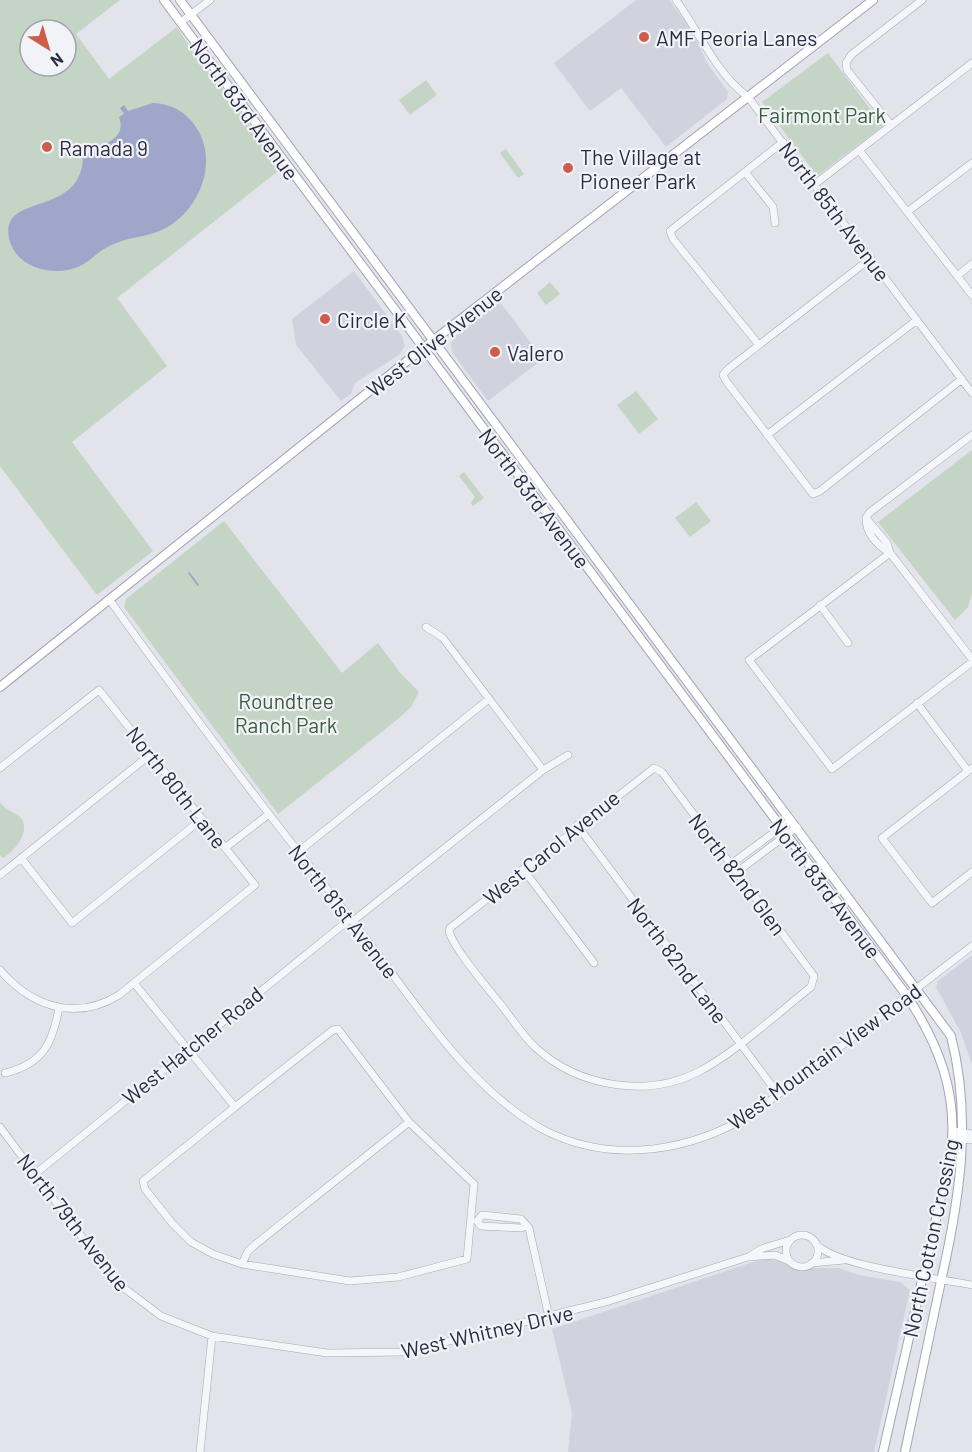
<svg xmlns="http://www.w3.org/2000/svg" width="972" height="1452" viewBox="0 0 972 1452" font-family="Barlow,sans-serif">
  <rect width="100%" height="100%" fill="#e3e3eb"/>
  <path fill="#d1d2dd" d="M636,0h33l23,30 15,33 21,29 -1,7 -61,48 -45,-59 -31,23 -36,-48z
    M354,271l48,65 3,10 -6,9 -44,28 -4,11 -10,7 -45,-56 -4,-26z
    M500,302l43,57 -55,42 -36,-49 -1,-9 4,-6z
    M972,955v109l-11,-31 -25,-46 2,-6z
    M765,1258l46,10h28l20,7 41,7 10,8 -36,162h-306l4,-39 -20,-84z"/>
  <path fill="#c4d4c5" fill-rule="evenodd" d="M0,0h120l-44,34 33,45 68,-52 24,38 22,24 59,79 -165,130 50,68 -95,76 81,109 -56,44 -97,-129zM30,30h36v36h-36z
    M828,53l55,73 -66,50 -55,-74z
    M426,80l11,15 -27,20 -11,-15z
    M506,149l18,25 -6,4 -18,-25z
    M550,282l10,12 -14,11 -9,-12z
    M636,391l22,28 -19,15 -22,-29z
    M972,450v144l-4,13 -13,13 -77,-98z
    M464,472l20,26 -11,8 -2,-3 4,-6 -16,-21z
    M696,502l15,19 -21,16 -15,-19z
    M224,521l118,152 36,-30 23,31 18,18 -8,15 -13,12 -120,95 -154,-207 2,-8z
    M0,802c5,8 13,9 20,15 12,13 -5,34 -17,41l-3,-3z"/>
  <path fill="#9ea6ca" d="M153,103c21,1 37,11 47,31 17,35 -4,80 -38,96 -16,7 -33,7 -48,14 -14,5 -22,16 -34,22 -26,12 -65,2 -71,-28 -9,-47 73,-19 74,-82 15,-12 45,-14 36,-39l5,-3 -4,-6 4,-3 4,6z"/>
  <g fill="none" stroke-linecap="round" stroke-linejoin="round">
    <path stroke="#9ea6ca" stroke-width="2" d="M189,573l9,12"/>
    <g stroke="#a8a8b5" stroke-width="8">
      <path id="minor" d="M676,0c24,33 39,72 72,97l224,296
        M181,22l29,-22
        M891,125l-44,-55 -1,-7 5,-8 71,-55
        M859,150l113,145
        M745,172l28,35 2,16
        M815,184l157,-121
        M907,212l65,-49
        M871,258l-143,111 -5,6 3,6 87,113 7,-3 142,-112
        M957,276l15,-12
        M759,345l-86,-106 -3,-8 113,-89
        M767,435l150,-115
        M866,518c0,16 11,27 24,35l82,106
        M866,518l3,-5 103,-78
        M866,518l21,25 3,10
        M890,553l-141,107 83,109 140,-107
        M109,599c79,111 162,219 246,325 54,69 112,166 191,207 68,34 147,20 209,-19l217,-166
        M820,605l28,38
        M426,627l17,11 100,132
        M917,703l51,68
        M0,768l99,-78 156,195 -136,110c-44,27 -88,11 -119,-25
        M654,768l8,4 18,24 134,180 -3,11c-32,25 -77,67 -113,85 -51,26 -119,15 -162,-24 -12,-11 -21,-25 -31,-38 -16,-21 -47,-55 -56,-78l1,-4z
        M972,768l-90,70 50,65 40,-31
        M577,825l201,269
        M225,848l44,-34
        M298,852l191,-153
        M21,858l51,65 130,-104
        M731,864l60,-44
        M523,869l71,94
        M737,872l60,-45
        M0,875l151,-121
        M353,921l190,-151 25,-15
        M134,983l101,124 98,-77 5,-1 71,93 65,62 -7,75 -69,18 -48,4 -108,-17 -29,-10 -22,-12 -19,-19 -27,-34 -2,-8 92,-74
        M5,1073c38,-9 48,-30 54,-66
        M0,1127l88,118 36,43 37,28 51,20 115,17 78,-1 204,-51 139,-44 27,-2 14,6
        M953,1131l19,3
        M953,1138l19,2
        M35,1174l315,-255
        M526,1226l-5,2 -40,-2 -4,-5 5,-6 39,4 8,9 20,89
        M786 1251a16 16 0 1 1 32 0a16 16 0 1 1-32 0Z
        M816,1244c21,23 122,34 156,41
        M750,1256l11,-7 29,-9
        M812,1263l32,-3
        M242,1264l6,-13 8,-7 153,-122
        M200,1452l12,-116"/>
    </g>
    <g stroke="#a2a4b6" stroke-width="10">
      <path id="major" d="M164,0l743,996c32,49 51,97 44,157l-68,299
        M180,0l771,1036c21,82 9,162 -10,245 -12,57 -24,114 -36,171
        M0,687l412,-330 461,-357"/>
    </g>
    <use href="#minor" stroke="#f5f6f9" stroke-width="7"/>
    <use href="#major" stroke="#fff" stroke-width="8"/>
  </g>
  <g fill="#cd5d4a" stroke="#f2f3f8" stroke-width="2">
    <circle cx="644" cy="37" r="6"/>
    <circle cx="47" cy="147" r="6"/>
    <circle cx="568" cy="168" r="6"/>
    <circle cx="325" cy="319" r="6"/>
    <circle cx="495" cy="352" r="6"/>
  </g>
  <g text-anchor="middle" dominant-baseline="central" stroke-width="4.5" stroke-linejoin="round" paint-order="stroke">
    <g font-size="21" fill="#2b2c43" stroke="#f2f3f8" text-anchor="start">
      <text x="656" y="37">AMF Peoria Lanes</text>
      <text x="59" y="147">Ramada 9</text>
      <text x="580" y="156">The Village at<tspan x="580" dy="24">Pioneer Park</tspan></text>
      <text x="337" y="319">Circle K</text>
      <text x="507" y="352">Valero</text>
    </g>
    <g font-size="21" fill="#2b2c43" stroke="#f2f3f8">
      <text transform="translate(245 109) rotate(54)">North 83rd Avenue</text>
      <text transform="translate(835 211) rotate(53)">North 85th Avenue</text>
      <text transform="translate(434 341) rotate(-38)">West Olive Avenue</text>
      <text transform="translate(535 498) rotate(53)">North 83rd Avenue</text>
      <text transform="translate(177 787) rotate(52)">North 80th Lane</text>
      <text transform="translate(551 847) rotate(-39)">West Carol Avenue</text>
      <text transform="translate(738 874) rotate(53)">North 82nd Glen</text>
      <text transform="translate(826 888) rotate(53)">North 83rd Avenue</text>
      <text transform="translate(344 911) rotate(52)">North 81st Avenue</text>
      <text transform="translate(678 960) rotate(53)">North 82nd Lane</text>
      <text transform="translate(192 1045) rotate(-39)">West Hatcher Road</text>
      <text transform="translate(824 1056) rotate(-36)">West Mountain View Road</text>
      <text transform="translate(74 1222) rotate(52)">North 79th Avenue</text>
      <text transform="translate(930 1238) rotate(-78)">North Cotton Crossing</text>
      <text transform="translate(487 1331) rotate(-13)">West Whitney Drive</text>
    </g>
    <g font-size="21" fill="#385e3c" stroke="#f2f3f8">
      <text x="822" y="114">Fairmont Park</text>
      <text x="286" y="700">Roundtree<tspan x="286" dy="24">Ranch Park</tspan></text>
    </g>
  </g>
  <g transform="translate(48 48) rotate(143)"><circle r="28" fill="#f2f3f8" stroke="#a2a3b0" stroke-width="1.5"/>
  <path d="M0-4.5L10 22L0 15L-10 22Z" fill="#cd5d4a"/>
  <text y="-9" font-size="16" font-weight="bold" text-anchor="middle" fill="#2b2c43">N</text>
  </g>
</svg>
